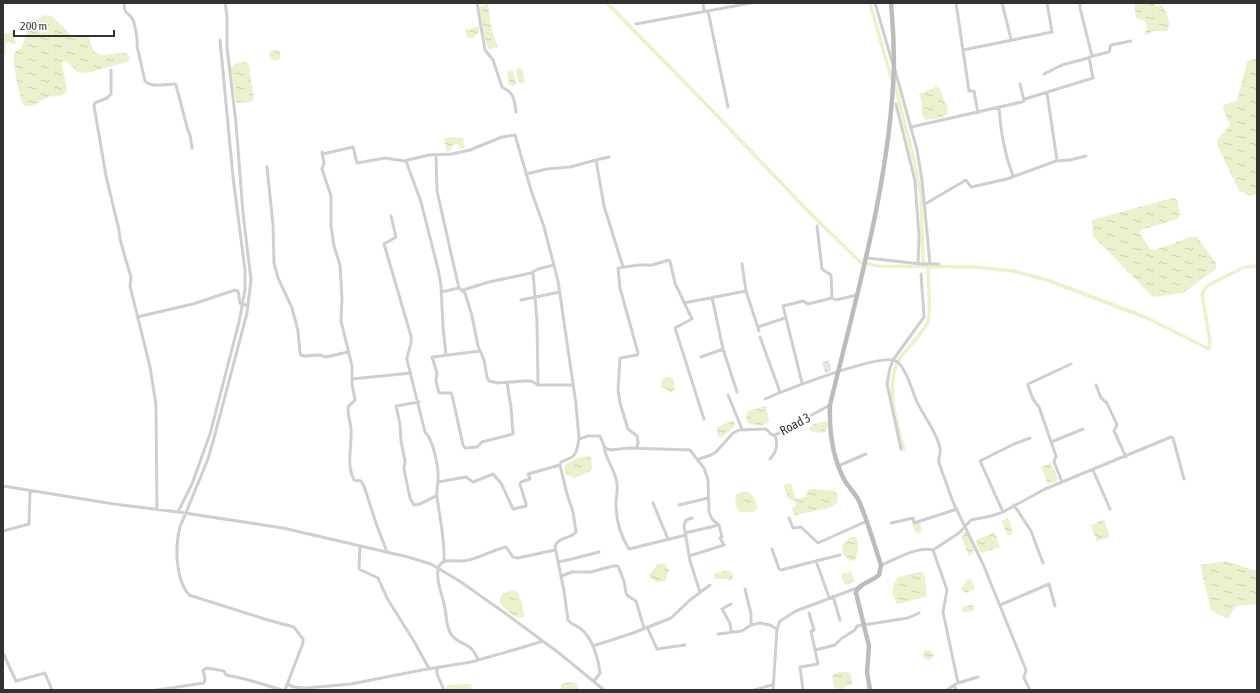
<svg xmlns="http://www.w3.org/2000/svg" width="1260" height="693" viewBox="0 0 1260 693" font-family="'Asap Condensed',sans-serif">
  <defs>
    <pattern id="park-dots" width="8" height="8" patternUnits="userSpaceOnUse"><rect width="8" height="8" fill="#efe0ed"/><path d="M2 2h.1M6 6h.1" fill="none" stroke="#cdc1cc" stroke-width="1.8" stroke-linecap="round"/></pattern>
    <pattern id="water-ripples" width="26" height="14" patternUnits="userSpaceOnUse"><rect width="26" height="14" fill="#edf0cc"/><path d="M2 4q2-2 4 0t4 0M15 11q2-2 4 0t4 0" fill="none" stroke="#ccceb0"/></pattern>
  </defs>
  <rect width="100%" height="100%" fill="#fff"/>
  <path fill="url(#park-dots)" d="M829,360l2,11 -6,2 -3,-11z"/>
  <path fill="url(#water-ripples)" d="M1134,3h19l3,3 6,-1c5,8 9,16 6,26h-14l-9,4 -1,-1 3,-5 -2,-8 -9,-3z
    M486,4l2,1 3,22 6,18v2l-8,3 -3,-7 -7,-36z
    M44,15l7,1 3,2 17,17h16c5,5 3,13 8,17 10,9 24,-4 34,3l1,4 -3,3 -40,11 -10,-1 -8,-9 -4,-2 -2,1 -1,4 5,23 -1,4c-7,5 -12,2 -18,4 -8,3 -14,12 -24,9 -4,-6 -12,-45 -10,-51 1,-4 4,-5 7,-7 5,-12 9,-27 23,-33z
    M480,26c-2,7 -4,13 -13,12l-2,-8z
    M13,33l3,10 -4,1 -2,-2 -5,2 1,10 -3,1v-21z
    M269.5 55a5.5 5.5 0 1 1 11 0a5.5 5.5 0 1 1-11 0Z
    M1257,59v135l-9,2 -3,-3 -6,-2 -22,-46v-5l13,-15 -7,-16 1,-4 12,-4 2,-4 9,-35 2,-2z
    M245,61l3,2 1,3 5,33 -4,3 -14,1 -5,-35 3,-4z
    M518,68l4,1 3,13 -4,2 -3,-2 -2,-12z
    M510,70l3,1 3,13 -3,2 -4,-1 -2,-13z
    M936,86c8,4 5,13 11,19l1,8c-5,6 -16,6 -23,7l-3,-5v-11l-3,-10 15,-6z
    M452,137l11,1 2,10 -5,1 -1,-4 -3,-1 -4,2 -2,5 -3,1 -3,-13z
    M1172,198l5,2 3,14 -3,5 -33,10 -5,3 11,17 5,1 35,-13h7l19,26v6l-33,24 -30,4 -60,-61 -1,-16z
    M666,377h4l4,3 1,10 -2,2h-4l-4,-4h-4v-7z
    M766,406l3,16c-5,4 -15,4 -21,1l-2,-5 2,-7z
    M734,420c2,9 -5,12 -13,17h-2l-2,-5v-5z
    M826,421l2,3 -2,7c-4,3 -13,2 -17,-1v-3l5,-3z
    M589,456l2,2 1,10 -1,3 -16,7 -9,-4 -2,-7 2,-3 11,-6z
    M1051,463l7,16 -1,2 -9,3 -7,-17z
    M791,483l4,14 3,2c7,-1 8,-3 10,-9l6,-1 20,2 4,4 -1,8c-14,10 -27,7 -43,13l-2,-7 4,-4 -1,-4 -7,-2 -4,-13 2,-2z
    M741,492h9l6,10 1,7 -4,3h-13c-5,-7 -6,-10 -3,-18z
    M1008,517l5,16 -5,3 -6,-13v-2z
    M1104,519l6,18 -13,4 -6,-15z
    M920,522l2,10 -6,1 -4,-8z
    M966,531l9,21 -6,4 -8,-20z
    M995,532l5,15 -18,6 -3,-2 -3,-11z
    M850,537h6c4,9 2,15 -1,24 -6,0 -9,-3 -13,-8l1,-9z
    M1226,561l31,10v33l-21,2 -8,13 -17,-9 -11,-45z
    M661,564h4l4,6 -4,11 -8,1 -8,-5v-2l8,-10z
    M728,570l5,3 -1,7 -3,1 -2,-2h-12l-1,-5z
    M851,572l4,10 -10,3 -4,-11z
    M920,572l4,1 3,21 -2,3 -28,7c-6,-10 -6,-17 1,-27z
    M971,579l4,10 -8,4 -6,-3 6,-10z
    M515,590c6,4 8,19 9,26l-2,2 -9,-2 -13,-13v-5l3,-5z
    M973,604l1,6 -11,3 -2,-5z
    M923 655a5 5 0 1 1 10 0a5 5 0 1 1-10 0Z
    M840,672h6l5,1 1,11 -11,5 -7,-1 -2,-13z
    M569,682l8,1 1,7h-17v-6z
    M468,684h3l1,6h-25v-4l2,-1z"/>
  <g fill="none" stroke-linecap="round" stroke-linejoin="round">
    <path stroke="#edf0cc" stroke-width="3.5" d="M607,3l99,101 99,104 55,54 18,4 96,1 39,4 34,9 98,37 64,32 1,-8 -8,-47 5,-8 21,-11 17,-8 12,-1
      M870,3l21,74 5,12 18,71 7,35 2,71
      M904,450c-7,-26 -20,-67 -4,-92 7,-10 24,-26 28,-36 3,-7 0,-45 0,-55"/>
    <path stroke="#cfcfcf" stroke-width="3" d="M124,3c0,12 5,9 9,17 2,5 5,20 4,26l8,35c6,7 21,3 30,3l1,1 12,46 2,4 2,13
      M225,3l2,13v31l9,76 7,90 8,67 -4,33 -33,125 -6,21 -28,68c-5,19 -5,52 9,68l79,25 26,7 9,12v4l-18,47
      M477,3l8,47 8,10 9,27c13,7 12,12 14,25
      M703,3l1,8
      M875,3l18,62
      M956,3l13,88h5l4,22
      M1002,3l9,36
      M1080,3v5l12,48
      M708,11l20,96
      M636,24l115,-21
      M963,50l89,-18 -5,-29
      M111,70v24l-4,4 -12,5 -1,3 12,70 13,54 1,9 5,18 6,20 -1,9 20,81 6,38 1,105
      M895,70l22,80 5,30 8,84
      M1044,74l18,-9 26,-7
      M1020,84l4,17
      M1047,93l10,67
      M896,104l19,77 4,56 -1,27
      M999,108c2,25 5,44 14,68
      M911,127l111,-25 3,-3 68,-21 -4,-21 20,-5 2,-7 20,-4
      M322,152l2,11 -2,6 9,27v30l3,20 6,19 2,33 -1,23 11,45v18l3,16 -7,7c0,7 2,15 3,22 1,17 -5,36 3,51l7,1 3,5 13,40 10,26
      M323,154l30,-7 4,16 28,-5 19,3 25,-6 23,-1 18,-4 32,-13 13,-2 16,55 13,37 14,54 18,123 3,35
      M436,155l1,36 18,80 4,17 6,5 7,23 6,30 6,14 3,17 2,4 9,2 26,-2h7l7,4h35
      M609,157l-13,3 8,46 19,61
      M406,161l15,41 17,67 3,16 2,42 3,28
      M267,167l6,58 1,38 4,15 14,30 6,23 2,22 1,2 3,1 16,-1 6,2 22,-5
      M526,174l21,-5 23,-2 26,-7
      M925,204l41,-24 5,7 36,-8 49,-18 14,-1 16,-4
      M391,216l5,21 -12,7 27,92c2,9 -4,15 -4,24l18,72c8,7 14,36 13,47 0,6 -2,12 -1,18 3,22 8,43 7,65
      M817,226l5,43 9,6 1,23
      M867,258l54,6h18
      M742,264l4,27 13,40
      M533,272l4,50 1,63
      M463,290l26,-8 42,-9 7,-4 16,-4
      M441,292l18,-4
      M712,297l11,52 14,43
      M521,300l39,-8
      M684,303l62,-12
      M137,317l56,-13 42,-14 3,1 2,12 8,3
      M758,327l27,-9
      M760,337l20,55
      M480,351l-48,6 5,16 -1,8 3,12h12l1,2 11,50 2,3 12,-1 5,-5 31,-8 -2,-27 -4,-24
      M701,357l22,-8
      M352,379l59,-6
      M802,383l-19,-77 20,-5 5,3 24,-6 4,2 21,-5
      M1096,385l5,13 6,5 10,22 -3,6 12,26
      M728,395l14,34
      M765,399c18,-8 117,-47 131,-38 10,6 16,30 21,41 7,15 20,30 23,46 1,6 -2,10 -1,15l14,39 30,62 43,106 -2,8 6,12
      M419,402l-23,4 4,18 1,17 4,20 -1,7 1,6 5,24 4,7c8,0 15,-7 23,-9
      M1051,442l32,-13
      M604,446c2,15 9,20 12,33 3,8 0,16 0,25 0,16 4,31 13,45l57,-14
      M637,448l1,-6 -1,-6 -9,-7 -8,-26 -2,-13 2,-32 17,-3 1,-2 -18,-65 -2,-20 21,-3h13l17,-5 1,1 5,22 17,36 -17,9 29,91
      M901,449l-14,-65 3,-16 3,-8 31,-43 -3,-43
      M699,459l12,-4 5,-3 17,-19 6,-3 27,-1 6,6h3l55,-30
      M770,459c7,-8 8,-13 5,-24
      M838,466l28,-12
      M1093,470l17,39
      M438,482l28,-5 7,5 20,-8 8,9 12,26 13,-3v-2l-6,-20 1,-2 9,-3 -2,-5 32,-9
      M1062,482l-8,-20 2,-6 -17,-49 -6,-8 -5,-13v-2l43,-20
      M3,486l111,18 64,8 105,16 125,29 23,7 30,18 41,29 57,42 45,37
      M653,503l15,36
      M679,505l29,-7
      M1014,505l17,26 12,32
      M178,512l14,-28 18,-50 29,-112 6,-32v-20l-12,-93 -13,-137
      M1003,512l-23,-51 34,-17 16,-6
      M692,518l-6,2 -2,6 6,35 10,31
      M789,518l4,10 8,-1 17,16 49,-22
      M891,523l22,-5 1,5 43,-14
      M3,531l26,-7 1,-33
      M685,533l34,-8
      M360,546l-1,23 19,9 9,20 28,45 12,22 3,4
      M772,549l7,20 2,1 35,-9 13,36
      M933,550l14,40 -4,22 15,71 -4,2 2,5
      M816,561l24,-6
      M558,562l14,-3 27,-7
      M881,565c16,-6 35,-19 52,-15l26,-17 12,-13 20,-4 12,-4 42,-23 126,-52 2,1 11,41
      M561,576l11,-4h19l22,-6h5l6,15 2,12 2,3 8,5 8,27
      M745,589l6,25v11
      M833,596l7,24
      M731,604l-9,5 8,14 1,9
      M1000,605l49,-21 6,22
      M647,627l10,22 28,-4
      M718,634l24,-3 9,-6 9,-2 10,2 7,4
      M593,646l40,-13 38,-15 19,-18 20,-15
      M815,650l20,-5 7,-7 13,-8 2,-4 51,-8 11,-5
      M3,653l13,28 29,-8 7,17
      M478,660c-7,-20 -20,-14 -27,-26 -6,-9 -4,-20 -7,-30 -2,-11 -15,-41 3,-43 8,-1 14,1 22,-1 12,-3 24,-10 37,-13l7,10 5,1 37,-8
      M437,668v6l7,16
      M594,681l6,-8c-2,-15 -7,-34 -19,-44 -4,-4 -10,-4 -13,-9l-4,-29 -9,-44c2,-10 15,-8 21,-15l-3,-20 -6,-18 -7,-29 1,-3c16,-6 15,-7 18,-23l9,-3h12l5,12 6,2 18,-2 61,2 14,18 4,12 1,32 3,7 7,6 3,12 -2,1 4,7 -35,11
      M958,683l20,-6
      M287,684l7,3 12,1 45,-4 71,-14 49,-8 46,-13 26,-8
      M157,690l47,-7 1,-4 -2,-9 4,-2 17,3 2,4 19,4 37,11
      M754,690l18,-5
      M773,690l4,-61 3,-8 16,-10 61,-23
      M803,690l-3,-23 18,-3 -7,-33 3,-1 -5,-17
      M947,690l7,-5"/>
    <path stroke="#bcbcbc" stroke-width="4.5" d="M870,690l-3,-18 2,-26 -13,-53c1,-9 17,-12 23,-18l2,-10c-7,-21 -13,-43 -22,-64 -3,-7 -9,-12 -14,-20 -13,-24 -16,-49 -15,-76 27,-112 60,-223 64,-339 0,-21 -1,-42 -3,-63"/>
  </g>
  <g text-anchor="middle" dominant-baseline="central" stroke-width="4" stroke-linejoin="round" paint-order="stroke">
    <g font-size="13" fill="#323232" stroke="#fff">
      <text transform="translate(795 424) rotate(-28)">Road 3</text>
    </g>
  </g>
  <rect width="1260" height="693" fill="none" stroke="#323232" stroke-width="8"/>
  <path d="M14 30v6h100v-6" fill="none" stroke="#323232" stroke-width="2"/>
  <text x="20" y="30" font-size="12" fill="#323232" stroke="#ffffff" stroke-width="3" paint-order="stroke">200 m</text>
</svg>
